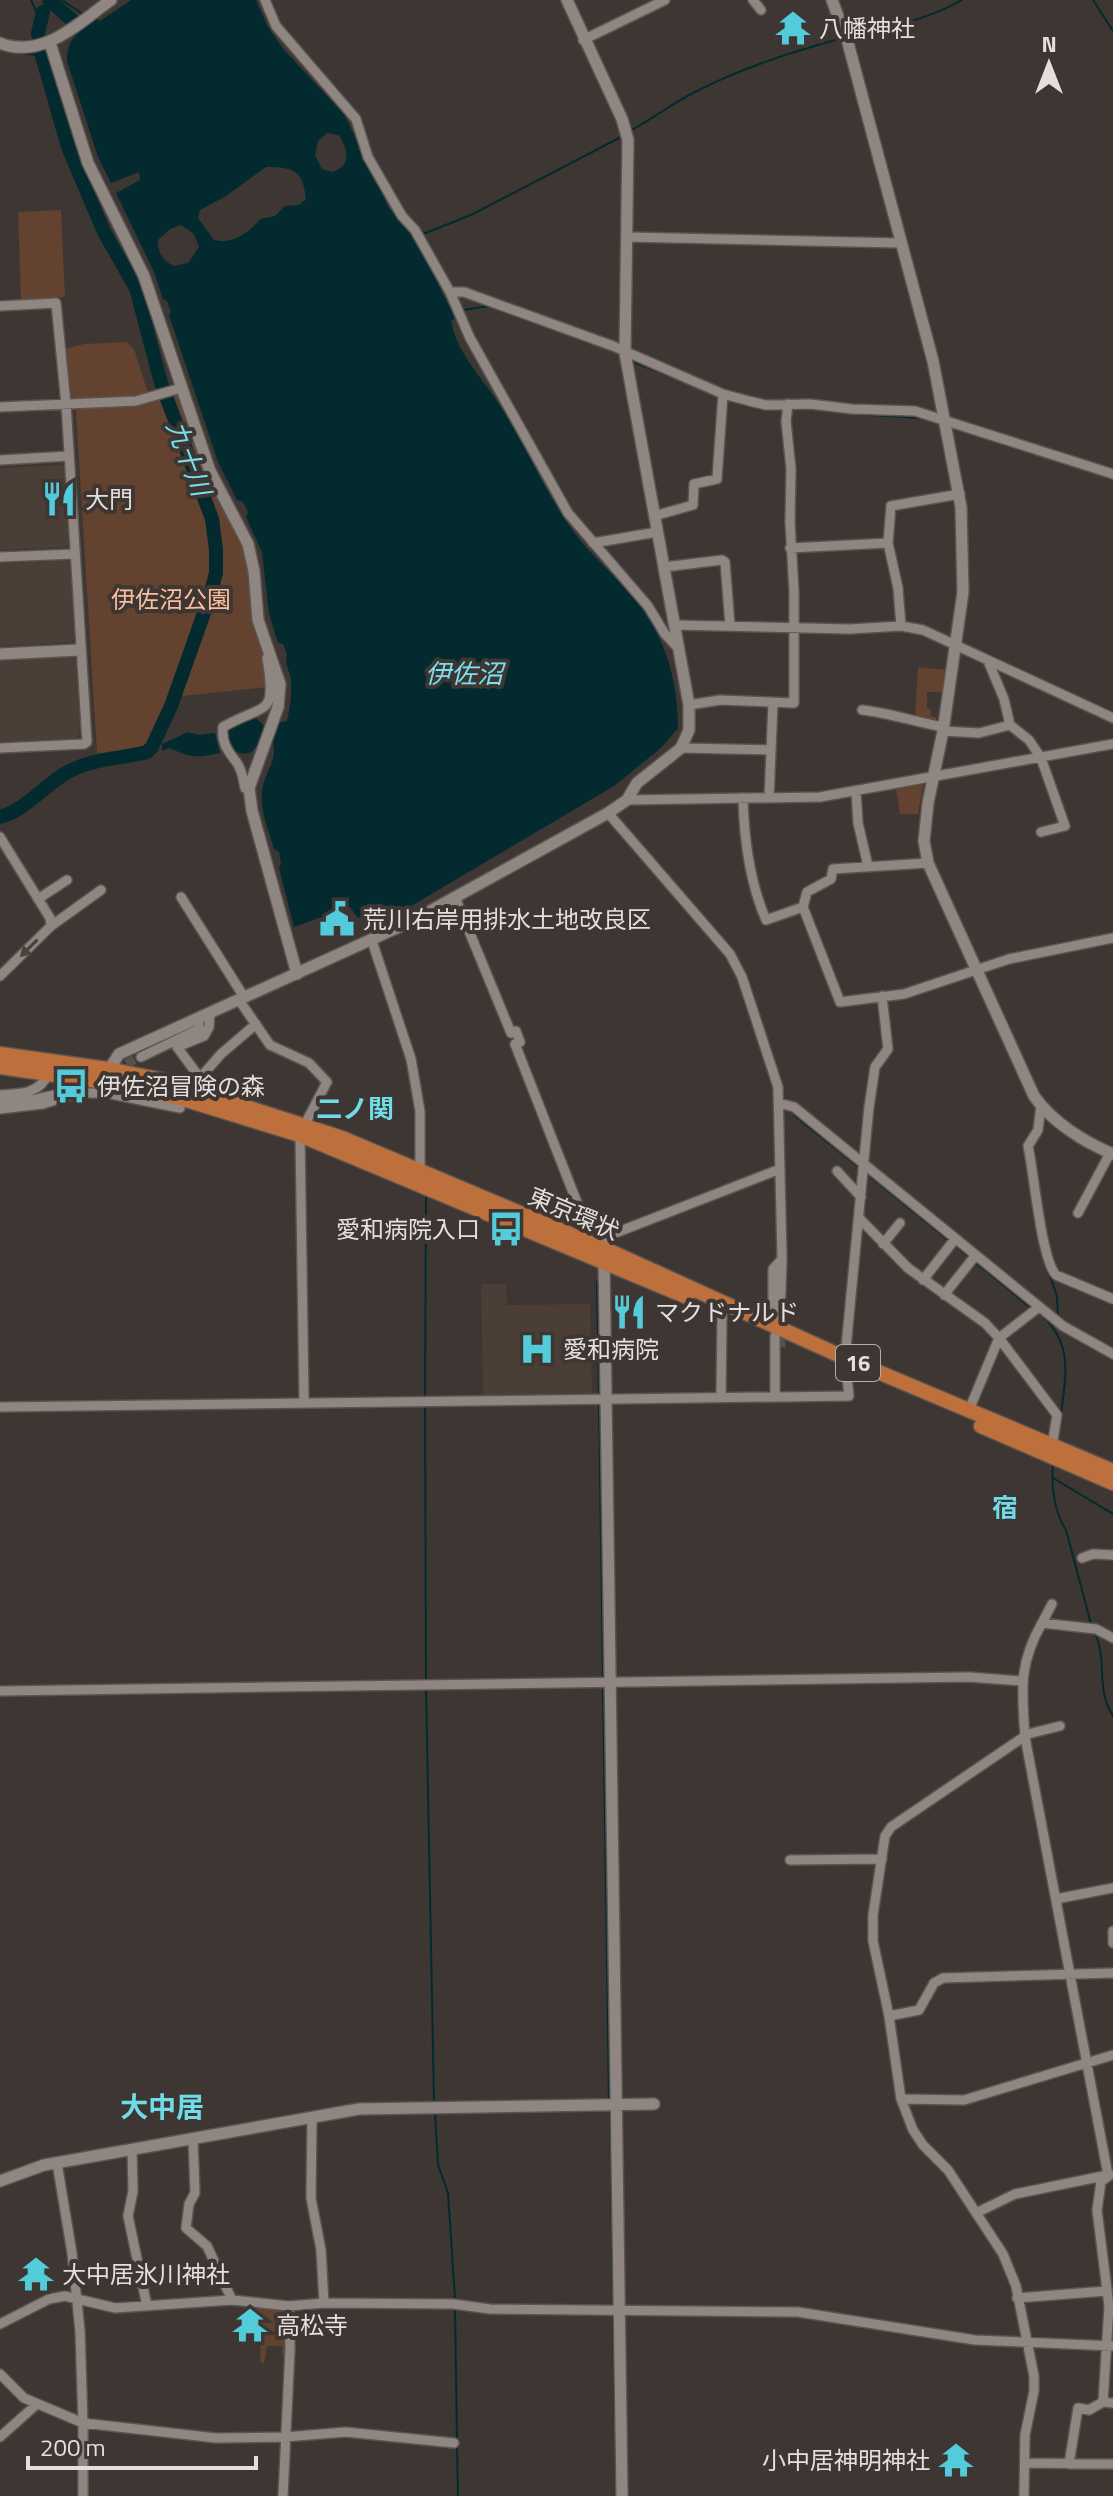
<svg xmlns="http://www.w3.org/2000/svg" width="1113" height="2496" viewBox="0 0 1113 2496" font-family="'Titillium Web','Noto Sans JP',sans-serif">
  <rect width="100%" height="100%" fill="#3d3632"/>
  <path fill="#4b3e37" d="M62,465l4,4 4,74 -5,4 -65,3v-82z
    M66,560l5,4 4,74 -4,4 -71,4v-82z
    M72,656l4,4 4,73 -4,5 -76,4v-83z
    M481,1284h25l1,21 83,-1 2,89 -109,2z"/>
  <path fill="#63422f" d="M61,210l4,87 -44,3 -3,-88z
    M126,342l8,7 15,47 -77,6 -5,-5 -3,-48 20,-5z
    M179,393l65,148 24,146 -95,10c-9,19 -16,45 -36,55l-40,1 -21,-342 3,-3 69,-6z
    M918,667l28,3 -4,22h-15v16l4,1v7l5,1v7l-21,-5z
    M923,785l-5,29h-18l-4,-25z
    M252,2305l33,4 1,49 -3,-1 -1,-11h-15l-3,18 -4,-2 2,-44 -12,-3z"/>
  <path fill="#032a2f" fill-rule="evenodd" d="M131,0h125l12,27 16,23 60,64 45,94 16,17 20,32 30,61 -4,3c7,34 30,55 48,83 27,41 45,87 74,127 17,23 38,41 57,63 34,37 48,85 48,134l-17,20 -47,38 -228,135h-14l-15,-4 -7,-10 -56,20 -15,-59 2,-4 -2,-12 -5,-3c-5,-17 -14,-38 -12,-57 1,-17 16,-32 11,-49l-15,1c-8,12 -12,11 -26,7l-7,-17 3,-5 28,-11 8,8 23,-5c3,-14 5,-26 4,-40 -1,-10 -7,-17 -4,-26l-4,-11 -5,-1 -9,-29 -7,-62 -16,-35 2,-5 -5,-10 -6,-2 -19,-38 -49,-147 2,-3 -4,-11 -4,-2 -9,-27 -38,-79 24,-13 -1,-8 -28,11 -13,-26 -31,-96c0,-25 12,-28 30,-42l3,2zM327,133l12,2c9,15 13,31 -7,37l-10,-3 -7,-14 3,-14zM266,167c26,0 37,2 40,32l-7,6 -14,1 -10,10 -15,3c-11,14 -28,26 -46,21l-16,-22 2,-8 26,-14zM181,225l13,9 5,13 -11,16 -14,3c-11,-5 -17,-14 -16,-26l12,-11z
    M188,732l10,3 17,-2 5,20c-25,5 -27,5 -51,-5l-7,3v-7z"/>
  <g fill="none" stroke-linecap="round" stroke-linejoin="round">
    <path stroke="#032a2f" stroke-width="2" d="M31,0l6,13 1,20
      M62,0l22,15
      M1093,0l20,31
      M849,37c38,-10 79,-17 113,-37
      M0,49l11,2
      M17,52l25,4
      M630,131c22,-12 43,-28 65,-39 46,-24 99,-41 148,-54
      M423,234l48,-19 150,-78
      M464,310l25,-4
      M633,362l42,16
      M725,399l36,10
      M792,409h25
      M856,414l65,4
      M988,439l40,13
      M614,814l119,136 14,27 20,63
      M388,975l26,78
      M420,1087l5,21v56
      M794,1115l67,54
      M866,1173l82,67
      M956,1246l13,11
      M974,1261l57,47
      M1047,1267l10,29 1,19
      M597,1282l2,115
      M1037,1311c37,31 29,61 24,103
      M425,1398l1,-202
      M599,1403l4,274
      M425,1404l1,278
      M1053,1464c-2,21 1,48 13,66l25,94
      M1053,1478l60,36
      M1095,1633c13,29 0,55 18,83
      M603,1687l6,414
      M426,1688l8,413
      M610,2111l3,194
      M435,2112l3,53 10,28 7,106
      M455,2309l2,130
      M613,2315l3,181
      M457,2445l1,51"/>
    <path stroke="#032a2f" stroke-width="14" d="M49,0l46,40
      M0,817c25,-6 45,-33 68,-45 25,-14 53,-13 79,-20l5,-5 19,-41 38,-107 7,-26v-23l-4,-31 -51,-136 -25,-95 -32,-56 -36,-85 -26,-91 -4,-23 5,-21"/>
    <path stroke="#564f4c" stroke-width="9" stroke-dasharray="9 4.5" stroke-linecap="butt" d="M114,1069l27,-12
      M68,1090l18,-9
      M780,1325l1,24"/>
    <g stroke="#5a5451" stroke-width="12">
      <path id="minor" d="M265,0l11,26 80,93 12,38 34,59 13,14 35,62 20,46 98,175 80,93 17,28 12,13
        M753,0l8,10
        M583,40l82,-40
        M626,237l275,6
        M450,292h14l149,54 110,48 26,7 17,4 44,-1 42,5 63,2 198,63
        M0,306l56,-3 10,101 21,338 -3,2 -84,4
        M0,407l136,-6 45,-13
        M0,460l69,-4
        M654,516l39,-11 1,-21 23,-5 6,-85
        M593,543l64,-11
        M790,548l98,-5
        M0,557l75,-3
        M664,567l58,-7 3,2 5,63
        M675,625l175,4 51,-3 22,4 190,88
        M901,626l-3,-38 -10,-45 3,-37 69,-12
        M988,661l16,38 6,26 19,15 12,18 24,68 -24,6
        M689,705l31,-5 74,3v-111l-4,-70 1,-53 -5,-48 2,-17
        M862,710c28,3 53,12 81,17
        M943,731l36,2 31,-8
        M681,748l90,2
        M249,788h-4c-2,-9 -3,-18 -8,-25 -9,-12 -16,-20 -14,-36 43,-25 54,-8 44,-69
        M856,791l2,32 10,43
        M743,798c1,40 7,85 23,122l37,-13
        M769,798l4,-95
        M627,800l193,-3 293,-53
        M608,813l122,141 12,23 36,110 4,172 -9,10v57
        M0,837l50,81 1,8 -51,50
        M928,863l-95,6 -2,10 -24,13 -4,15 37,95 64,-8 105,-35 104,-21
        M181,897l63,100
        M455,897l56,136 5,-2 4,11 -5,2 72,184 14,-5 4,14v12
        M38,899l29,-19
        M51,926l50,-36
        M372,941l39,118 9,52v61
        M239,1000l31,45 39,18 18,19 -22,42
        M210,1013l-1,14 -5,9 -27,11 23,31 21,-24 35,-30
        M141,1057l58,-28v-11
        M0,1095c19,-1 40,-1 48,-21
        M0,1103l28,-2 26,-6
        M779,1103l15,4 269,219 50,28
        M1041,1105l-3,25 -10,16c6,26 13,113 28,129l57,24
        M0,1109l43,-5 35,-11h28l74,15v-10
        M300,1135l4,266
        M837,1171l24,26
        M1078,1213l32,-60
        M859,1218l49,50 77,55 14,15 58,77 -5,31
        M605,1237l175,-68
        M883,1244l17,-21
        M923,1280l32,-41
        M944,1295l31,-39
        M780,1318l2,-59
        M775,1336v60
        M845,1358l24,-251 6,-40 13,-18 -6,-53
        M721,1397l1,-85
        M0,1407l849,-11 -3,-29
        M969,1410l30,-72 40,-31
        M1082,1558l11,-4 20,1
        M1042,1623l10,-19
        M0,1691l969,-14 53,4
        M790,1860l92,-1
        M1056,1899l57,-11
        M1113,1931v12
        M889,2016l30,-6 15,-27 9,-5 170,-5
        M901,2099l63,1 149,-45
        M312,2117l-1,81 10,52 3,53
        M193,2139l2,54 -6,11 -3,24 21,18 25,54
        M132,2149l1,42 -5,25 19,90
        M57,2163l15,90 8,78 3,92 133,15 69,-1 61,-5 108,11
        M1110,2175l-9,7 -4,28 12,96 -6,96 10,1
        M976,2213l39,-19 93,-19 -83,-438c-3,-47 -7,-72 17,-114l54,6 17,9
        M1017,2298l89,-7
        M0,2324l49,-25 16,-3 50,12 117,-8 57,6 35,-3 129,1 37,5 308,3 177,28 138,6
        M0,2374l24,24 59,25v73
        M0,2437l37,-33
        M1025,2463l88,1
        M1069,2464l9,-56 11,2 14,-8
        M283,2496l7,-147 -1,-43
        M1024,2496l1,-61 9,-44v-15l-18,-90 -13,-32 -55,-84 -25,-25 -10,-15 -12,-31 -12,-83 -16,-75v-26l12,-79 6,-9 137,-93 32,-8"/>
    </g>
    <g stroke="#5a5451" stroke-width="14">
      <path id="tertiary" d="M832,0l16,43 85,318 28,146 2,85 -20,139 -15,72 -4,38 4,22 106,233c18,26 50,46 79,58
        M0,43c43,17 78,-20 111,-43
        M50,43l38,120 56,113 66,195 38,73 6,27 4,49 22,64 -2,23 -29,81 3,23 45,163
        M0,654l79,-4
        M106,1074l13,-20 293,-133 196,-108 19,-13 10,-17 44,-35 8,-18v-25l-64,-352 3,-213 -6,-21 -55,-119
        M604,1258l18,1238
        M0,2181l44,-16 315,-56 295,-5"/>
    </g>
    <g stroke="#5a5451" stroke-width="17">
      <path id="trunk" d="M0,1054l107,15 56,11 179,58 263,111 240,109 268,113
        M0,1067l104,15 76,16 120,37 387,162
        M981,1426l132,57"/>
    </g>
    <use href="#minor" stroke="#8f8682" stroke-width="9"/>
    <use href="#tertiary" stroke="#8f8682" stroke-width="11"/>
    <use href="#trunk" stroke="#be703c" stroke-width="14"/>
  </g>
  <defs><path id="oneway-solid" d="M-6-.8H1V-3.2L6.5 0L1 3.2V.8H-6Z" transform="scale(2)"/></defs>
  <use fill="#49423e" href="#oneway-solid" transform="translate(29 948) rotate(135)"/>
  <defs>
    <g id="temple-bare" transform="scale(2.76)"><path d="M0-6L5-2H3V0L6.5 2.5H4V6H1.5V3h-3V6H-4V2.5H-6.5L-3 0V-2H-5Z" fill="#53cbda" stroke="#3d3632" stroke-width="2.5" paint-order="stroke"/></g>
    <g id="restaurant-bare" transform="scale(2.76)"><path d="M-5-6h1v4h1v-4h1v4h1v-4h1v5L-1.5 .5V6h-2V.5L-5-1ZM5-6V6H3V1.5H1.5Q1.5-4 5-6Z" fill="#53cbda" stroke="#3d3632" stroke-width="2.5" paint-order="stroke"/></g>
    <g id="civic-bare" transform="scale(2.76)"><path d="M-.6-6.5H3V-4.5H.6V-3L4-1V1h2V6H-6V1h2V-1L-.6-3ZM-1.2 2.5V6h2.4V2.5Z" fill="#53cbda" stroke="#3d3632" stroke-width="2.5" paint-order="stroke"/></g>
    <g id="bus-bare" transform="scale(2.76)"><path d="M-5-6H5V4H4V6H2V4H-2V6H-4V4H-5ZM-3.5-4V0h7V-4ZM-3.5 1.2v1.5H-2V1.2ZM2 1.2v1.5H3.5V1.2Z" fill="#53cbda" stroke="#3d3632" stroke-width="2.5" paint-order="stroke"/></g>
    <g id="hospital-bare" transform="scale(2.76)"><path d="M-5-5h3v3.5h4V-5h3V5h-3V1.5h-4V5h-3Z" fill="#53cbda" stroke="#3d3632" stroke-width="2.5" paint-order="stroke"/></g>
  </defs>
  <g fill-rule="evenodd">
    <use href="#temple-bare" x="793" y="28"/>
    <use href="#restaurant-bare" x="59" y="499"/>
    <use href="#civic-bare" x="337" y="919"/>
    <use href="#bus-bare" x="71" y="1086"/>
    <use href="#bus-bare" x="506" y="1229"/>
    <use href="#restaurant-bare" x="629" y="1312"/>
    <use href="#hospital-bare" x="537" y="1349"/>
    <use href="#temple-bare" x="36" y="2274"/>
    <use href="#temple-bare" x="250" y="2325"/>
    <use href="#temple-bare" x="956" y="2460"/>
  </g>
  <g text-anchor="middle" dominant-baseline="central" stroke-width="8" stroke-linejoin="round" paint-order="stroke">
    <rect fill="#3d3632" stroke="#b2acaa" stroke-width="2" x="836" y="1345" width="44" height="36" rx="6"/>
    <g font-size="22" font-weight="bold" fill="#e4dfdd">
      <text x="858" y="1363">16</text>
    </g>
    <g font-size="24" fill="#e4dfdd" stroke="#3d3632" text-anchor="start">
      <text x="819" y="28">八幡神社</text>
      <text x="85" y="499">大門</text>
      <text x="363" y="919">荒川右岸用排水土地改良区</text>
      <text x="97" y="1086">伊佐沼冒険の森</text>
      <text x="480" y="1229" text-anchor="end">愛和病院入口</text>
      <text x="655" y="1312">マクドナルド</text>
      <text x="563" y="1349">愛和病院</text>
      <text x="62" y="2274">大中居氷川神社</text>
      <text x="276" y="2325">高松寺</text>
      <text x="930" y="2460" text-anchor="end">小中居神明神社</text>
    </g>
    <g font-size="24" fill="#f9be9e" stroke="#3d3632">
      <text x="171" y="599">伊佐沼公園</text>
    </g>
    <g font-size="24" fill="#e4dfdd" stroke="#3d3632">
      <text transform="translate(574 1213) rotate(23)">東京環状</text>
    </g>
    <g font-size="26" font-style="italic" fill="#76e1ef" stroke="#3d3632">
      <text transform="translate(189 458) rotate(69)">九十川</text>
      <text x="464" y="673">伊佐沼</text>
    </g>
    <g font-size="26" font-weight="bold" fill="#71dce9" stroke="#3d3632">
      <text x="355" y="1108">二ノ関</text>
      <text x="1005" y="1507">宿</text>
    </g>
    <g font-size="28" font-weight="bold" fill="#71dce9" stroke="#3d3632">
      <text x="162" y="2106">大中居</text>
    </g>
  </g>
  <g transform="translate(1049 64)" stroke="#3d3632" stroke-width="6" paint-order="stroke">
  <path d="M0-6L14 30L0 20L-14 30Z" fill="#e4dfdd"/>
  <text y="-12" font-size="22" font-weight="bold" text-anchor="middle" fill="#e4dfdd">N</text>
  </g>
  <path d="M28 2456v12h228v-12" fill="none" stroke="#e4dfdd" stroke-width="4"/>
  <text x="40" y="2456" font-size="24" fill="#e4dfdd" stroke="#3d3632" stroke-width="6" paint-order="stroke">200 m</text>
</svg>
